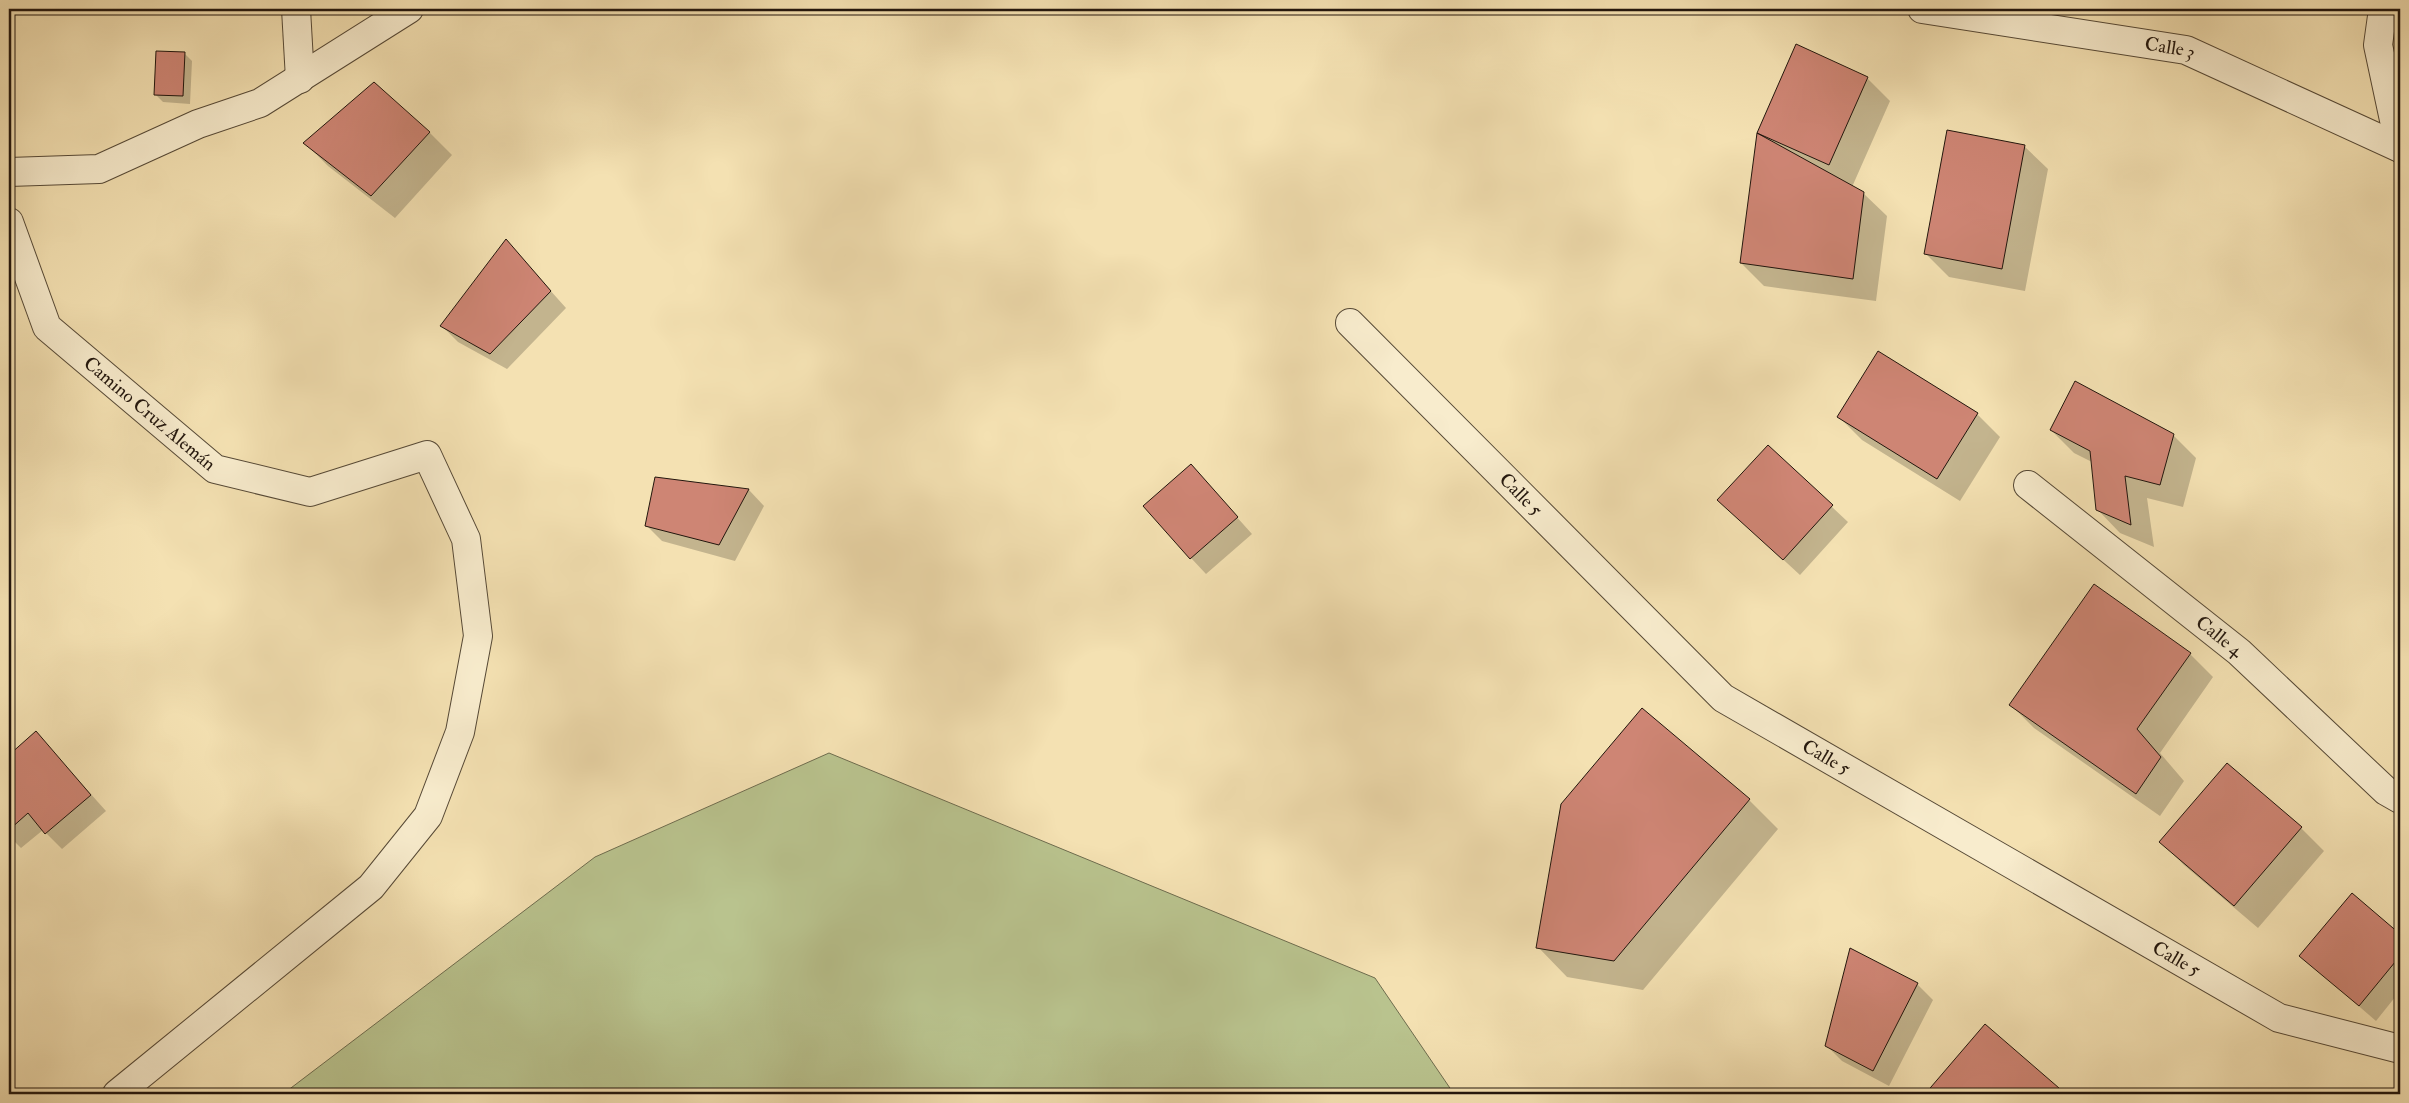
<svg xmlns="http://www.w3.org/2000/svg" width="2409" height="1103" viewBox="0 0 2409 1103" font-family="'IM FELL Double Pica',serif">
  <rect width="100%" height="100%" fill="#f4e1b2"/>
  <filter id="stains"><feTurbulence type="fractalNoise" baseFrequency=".004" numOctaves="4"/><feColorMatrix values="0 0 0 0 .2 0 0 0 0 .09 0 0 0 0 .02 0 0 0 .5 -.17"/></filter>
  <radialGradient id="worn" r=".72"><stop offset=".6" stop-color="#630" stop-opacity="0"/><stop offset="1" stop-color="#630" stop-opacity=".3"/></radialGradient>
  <path fill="#b9c38e" stroke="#6e6c4e" d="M829,753l546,225 79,116h-1171l312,-237z"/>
  <path fill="#0003" d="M1797,46l70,32 23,23 -38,86 11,6 24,23 -11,85 -112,-15 -23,-23 17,-130z
    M184,53l8,8 -2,43 -27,-2 -8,-8z
    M429,132l23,23 -57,63 -67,-52 -23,-23z
    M2024,146l24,23 -23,122 -76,-14 -23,-23z
    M506,241l60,67 -59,61 -49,-27 -16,-16z
    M1977,414l23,23 -40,64 -98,-61 -23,-23z
    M2051,430l122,5 23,23 -13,49 -36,-9 7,49 -34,-14 -23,-24 -5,-47 -18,-9z
    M1768,447l80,75 -48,53 -81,-75z
    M1191,466l61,68 -46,40 -15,-16z
    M656,478l93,12 15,16 -29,55 -73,-20 -16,-16z
    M2190,654l23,23 -53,76 24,28 -24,35 -126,-88 -23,-23z
    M36,733l70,78 -44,38 -19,-19 -22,18 -12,-12v-80z
    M2227,765l74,63 23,23 -66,77 -74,-63 -23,-23z
    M1749,800l29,29 -135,161 -76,-13 -29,-30z
    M2352,895l48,40v56l-24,30 -75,-65z
    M1917,984l16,16 -44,86 -47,-25 -16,-16z
    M1985,1026l73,63 5,5h-136z"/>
  <path fill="#ce8574" stroke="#22160d" d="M1796,44l72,33 -39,88 -72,-32z
    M156,51l29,1 -2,44 -29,-1z
    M374,82l56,50 -59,64 -68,-53z
    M1947,130l78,15 -23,124 -78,-15z
    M1757,133l107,59 -11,87 -113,-16z
    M506,239l45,52 -61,63 -50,-28z
    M1878,351l100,62 -41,66 -100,-62z
    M2075,381l99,53 -14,51 -35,-9 6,49 -35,-15 -6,-59 -40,-21z
    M1768,445l65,60 -50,55 -66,-60z
    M1191,464l47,53 -48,42 -47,-53z
    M655,477l94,12 -30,56 -74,-19z
    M2094,584l97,69 -54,76 24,28 -25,37 -127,-89z
    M1642,708l108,91 -136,162 -78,-13 25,-144z
    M36,731l55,64 -46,39 -17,-21 -19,17v-75z
    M2227,763l75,64 -68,79 -75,-64z
    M2352,893l48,41v22l-41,50 -60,-50z
    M1850,948l68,35 -45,88 -48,-25z
    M1985,1024l74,64 -5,6h-129z"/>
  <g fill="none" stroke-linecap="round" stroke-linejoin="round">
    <g stroke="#564936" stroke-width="30">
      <g id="minor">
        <path d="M296,9l4,70"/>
        <path id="s1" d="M1922,9l264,41 214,98"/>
        <path d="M2383,9l-5,36 22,103"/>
        <path d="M9,172l90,-3 99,-45 62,-21 149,-94"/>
        <path id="s2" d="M9,222l38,105 168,142 95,23 117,-37 39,84 12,97 -18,96 -32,84 -57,71 -254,207"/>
        <path id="s3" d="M1350,323l373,375 556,320 121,31"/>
        <path id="s4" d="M2028,485l211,167 147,139 14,8"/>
      </g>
    </g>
    <use href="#minor" stroke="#f8eccd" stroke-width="28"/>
  </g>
  <g text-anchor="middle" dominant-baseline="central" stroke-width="4" stroke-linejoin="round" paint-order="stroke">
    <g font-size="19" fill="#22160d" stroke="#f8eccd">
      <text stroke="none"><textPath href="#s1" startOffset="251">Calle 3</textPath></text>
      <text stroke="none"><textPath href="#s2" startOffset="246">Camino Cruz Alemán</textPath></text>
      <text stroke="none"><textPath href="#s3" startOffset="242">Calle 5</textPath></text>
      <text stroke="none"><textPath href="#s4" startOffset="244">Calle 4</textPath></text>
      <text stroke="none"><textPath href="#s3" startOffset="648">Calle 5</textPath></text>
      <text stroke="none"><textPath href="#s3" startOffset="1052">Calle 5</textPath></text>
    </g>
  </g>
  <rect width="2409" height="1103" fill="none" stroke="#f4e1b2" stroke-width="30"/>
  <rect x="10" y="10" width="2389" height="1083" fill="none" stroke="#22160d" stroke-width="2.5"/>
  <rect x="15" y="15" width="2379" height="1073" fill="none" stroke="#22160d"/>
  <rect width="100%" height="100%" filter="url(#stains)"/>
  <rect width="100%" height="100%" fill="url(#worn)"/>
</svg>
